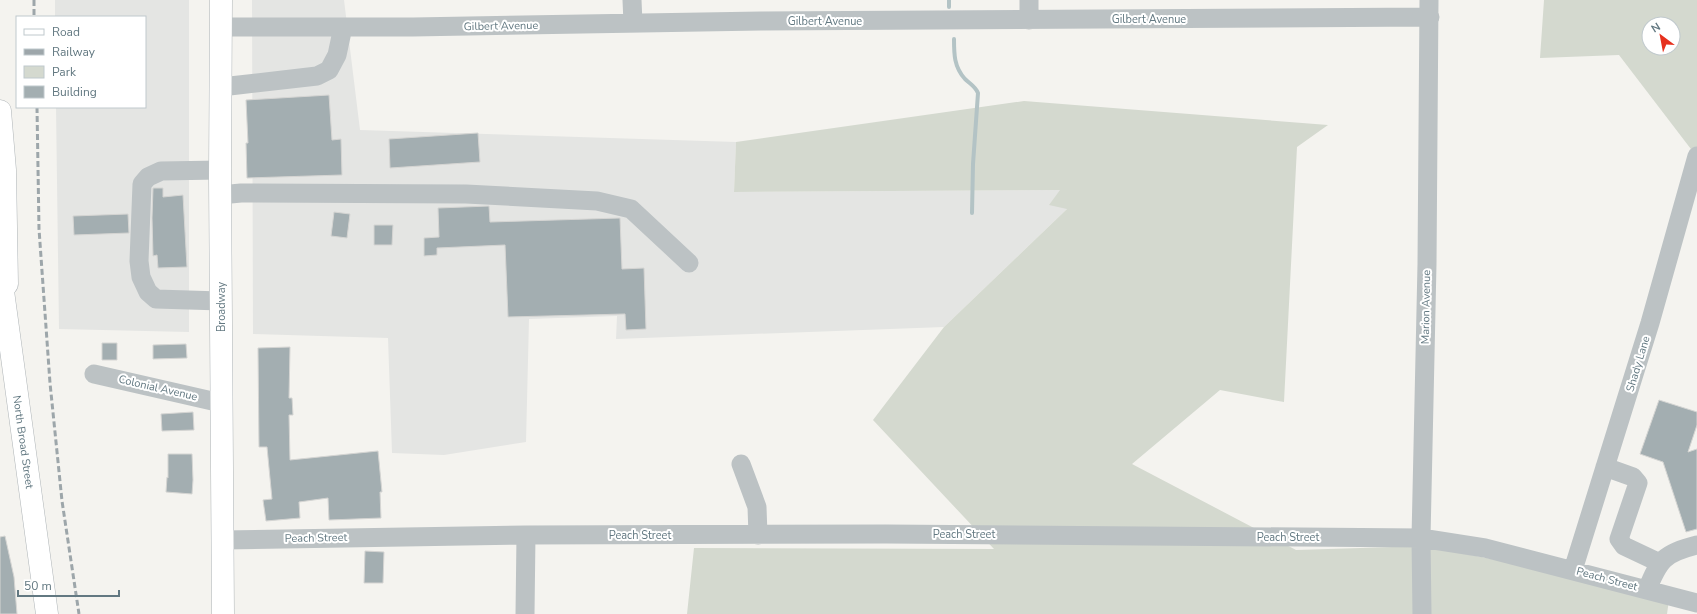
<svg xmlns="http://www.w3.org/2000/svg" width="1697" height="614" viewBox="0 0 1697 614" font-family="'Nunito Sans',sans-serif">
  <rect width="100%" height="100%" fill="#f4f3ef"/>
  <path fill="#e4e5e3" d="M55,0h134v332l-130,-3 -3,-222h89v-90h-90z
    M252,0h92l16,130 376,12 -2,50 327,-2 7,18 -124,119 -328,12 1,-23 -88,3 -3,123 -82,13 -52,-2 -4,-115 -135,-4z"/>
  <path fill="#d4d9cf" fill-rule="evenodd" d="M1544,0h153v157l-78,-102 -79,3zM1649,24h24v24h-24z
    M1024,101l304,24 -31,22 -13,255 -64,-12 -88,74 164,86 128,-4 246,47 -3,21h-980l7,-66 300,1 -121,-129 71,-93 123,-118 -18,-4 11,-15 -326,2 2,-50z"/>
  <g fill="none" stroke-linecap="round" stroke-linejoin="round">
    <path stroke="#b3c3c5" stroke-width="4" d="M949,0v7
      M954,39c0,15 0,28 11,40 5,5 10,7 13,14l-5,71 -1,49"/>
  </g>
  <path fill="#a3aeb1" stroke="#d5d5d3" d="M329,95l3,45 9,-1 1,36 -95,3 -1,-35h2l-2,-43z
    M478,133l2,29 -90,6 -1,-29z
    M153,188h10v9l20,-2 4,72 -29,1 -1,-13 -4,1 -1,-38z
    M489,206l1,16 130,-4 2,51 22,-1 2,61 -20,1 -1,-16 -117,3 -3,-72 -68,3v7l-13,1v-18l15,-1 -1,-29z
    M334,212l16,2 -3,24 -16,-2z
    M128,214l1,19 -55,2 -1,-19z
    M374,225h19l-1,20h-18z
    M102,343h15v17h-15z
    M186,344l1,14 -34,1v-14z
    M290,347l-1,51h3l1,17h-4l1,45 88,-9 4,41h-2l1,26 -52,2 -1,-22 -29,4 1,16 -34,3 -3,-21 9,-1 -5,-52h-8l-1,-99z
    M1659,400l38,12v13l-9,27 9,-3v80l-11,3 -23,-70 -23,-8z
    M193,412l1,18 -32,1 -1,-17z
    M168,454h24l1,26 -1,14 -26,-2 1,-15 1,1z
    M5,536l9,41 3,37h-17v-77z
    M365,551l19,1 -1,31h-19z"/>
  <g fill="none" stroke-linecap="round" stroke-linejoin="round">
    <g stroke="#aeb4b7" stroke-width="23">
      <path id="major" d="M221,0l-1,177 3,437
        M0,111l5,59 2,114
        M0,269l47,345"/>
    </g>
    <path stroke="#bcc2c4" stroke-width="19" d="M632,0l1,23
      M1029,0v20
      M221,27h192l348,-6 669,-4
      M221,87l96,-11 12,-6 8,-15 6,-28
      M220,170l-59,1 -13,6 -6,7 -3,77 2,16 7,15 8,7 65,2
      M220,195l21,-2 225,1 131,7 34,8 58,54
      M94,374l127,29
      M741,464l16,43 1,28
      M1605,467l28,10 5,6 -19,56 5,7 36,17
      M223,540l303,-5 360,-1 535,4 64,10 212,55
      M1573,570l77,-247 47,-167
      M1647,590c12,-30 17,-37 50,-45
      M525,614l1,-79
      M1422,614l-1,-76 6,-274 2,-264"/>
    <use href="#major" stroke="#fff" stroke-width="22"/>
    <path stroke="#9da6aa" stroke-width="3" stroke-dasharray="6 3" stroke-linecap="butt" d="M34,0v17
      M37,107l2,122 11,154 12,118 17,113"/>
  </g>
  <g text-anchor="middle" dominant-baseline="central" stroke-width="4" stroke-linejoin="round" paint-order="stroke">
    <g font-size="11" fill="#627881" stroke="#fff">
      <text x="1149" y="19">Gilbert Avenue</text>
      <text x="825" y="21">Gilbert Avenue</text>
      <text transform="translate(501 26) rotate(-1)">Gilbert Avenue</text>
      <text transform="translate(221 307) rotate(-90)">Broadway</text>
      <text transform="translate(1426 307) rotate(-89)">Marion Avenue</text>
      <text transform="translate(1638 364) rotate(-73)">Shady Lane</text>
      <text transform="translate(158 388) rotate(13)">Colonial Avenue</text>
      <text transform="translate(23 442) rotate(82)">North Broad Street</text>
      <text x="964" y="534">Peach Street</text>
      <text x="640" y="535">Peach Street</text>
      <text x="1288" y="537">Peach Street</text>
      <text transform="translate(316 538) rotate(-1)">Peach Street</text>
      <text transform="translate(1607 579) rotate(15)">Peach Street</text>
    </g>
  </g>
  <rect x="16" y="16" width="130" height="92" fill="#ffffff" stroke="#c0c9cd"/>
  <rect x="24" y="29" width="20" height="6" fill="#ffffff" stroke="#c0c9cd"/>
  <text x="52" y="36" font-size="12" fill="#627881">Road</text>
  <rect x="24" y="49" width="20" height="6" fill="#9da6aa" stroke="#c0c9cd"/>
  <text x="52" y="56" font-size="12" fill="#627881">Railway</text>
  <rect x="24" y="66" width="20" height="12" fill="#d4d9cf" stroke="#c0c9cd"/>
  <text x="52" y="76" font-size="12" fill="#627881">Park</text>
  <rect x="24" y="86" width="20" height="12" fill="#a3aeb1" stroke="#c0c9cd"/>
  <text x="52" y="96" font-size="12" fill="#627881">Building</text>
  <g transform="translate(1661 36) rotate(328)"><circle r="19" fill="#ffffff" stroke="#c0c9cd"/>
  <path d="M0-3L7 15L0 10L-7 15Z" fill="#e6301d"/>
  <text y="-6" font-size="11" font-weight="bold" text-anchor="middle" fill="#627881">N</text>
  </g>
  <path d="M18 590v6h101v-6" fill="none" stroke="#627881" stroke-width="2"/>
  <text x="24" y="590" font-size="12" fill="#627881" stroke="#ffffff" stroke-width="3" paint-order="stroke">50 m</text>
</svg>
